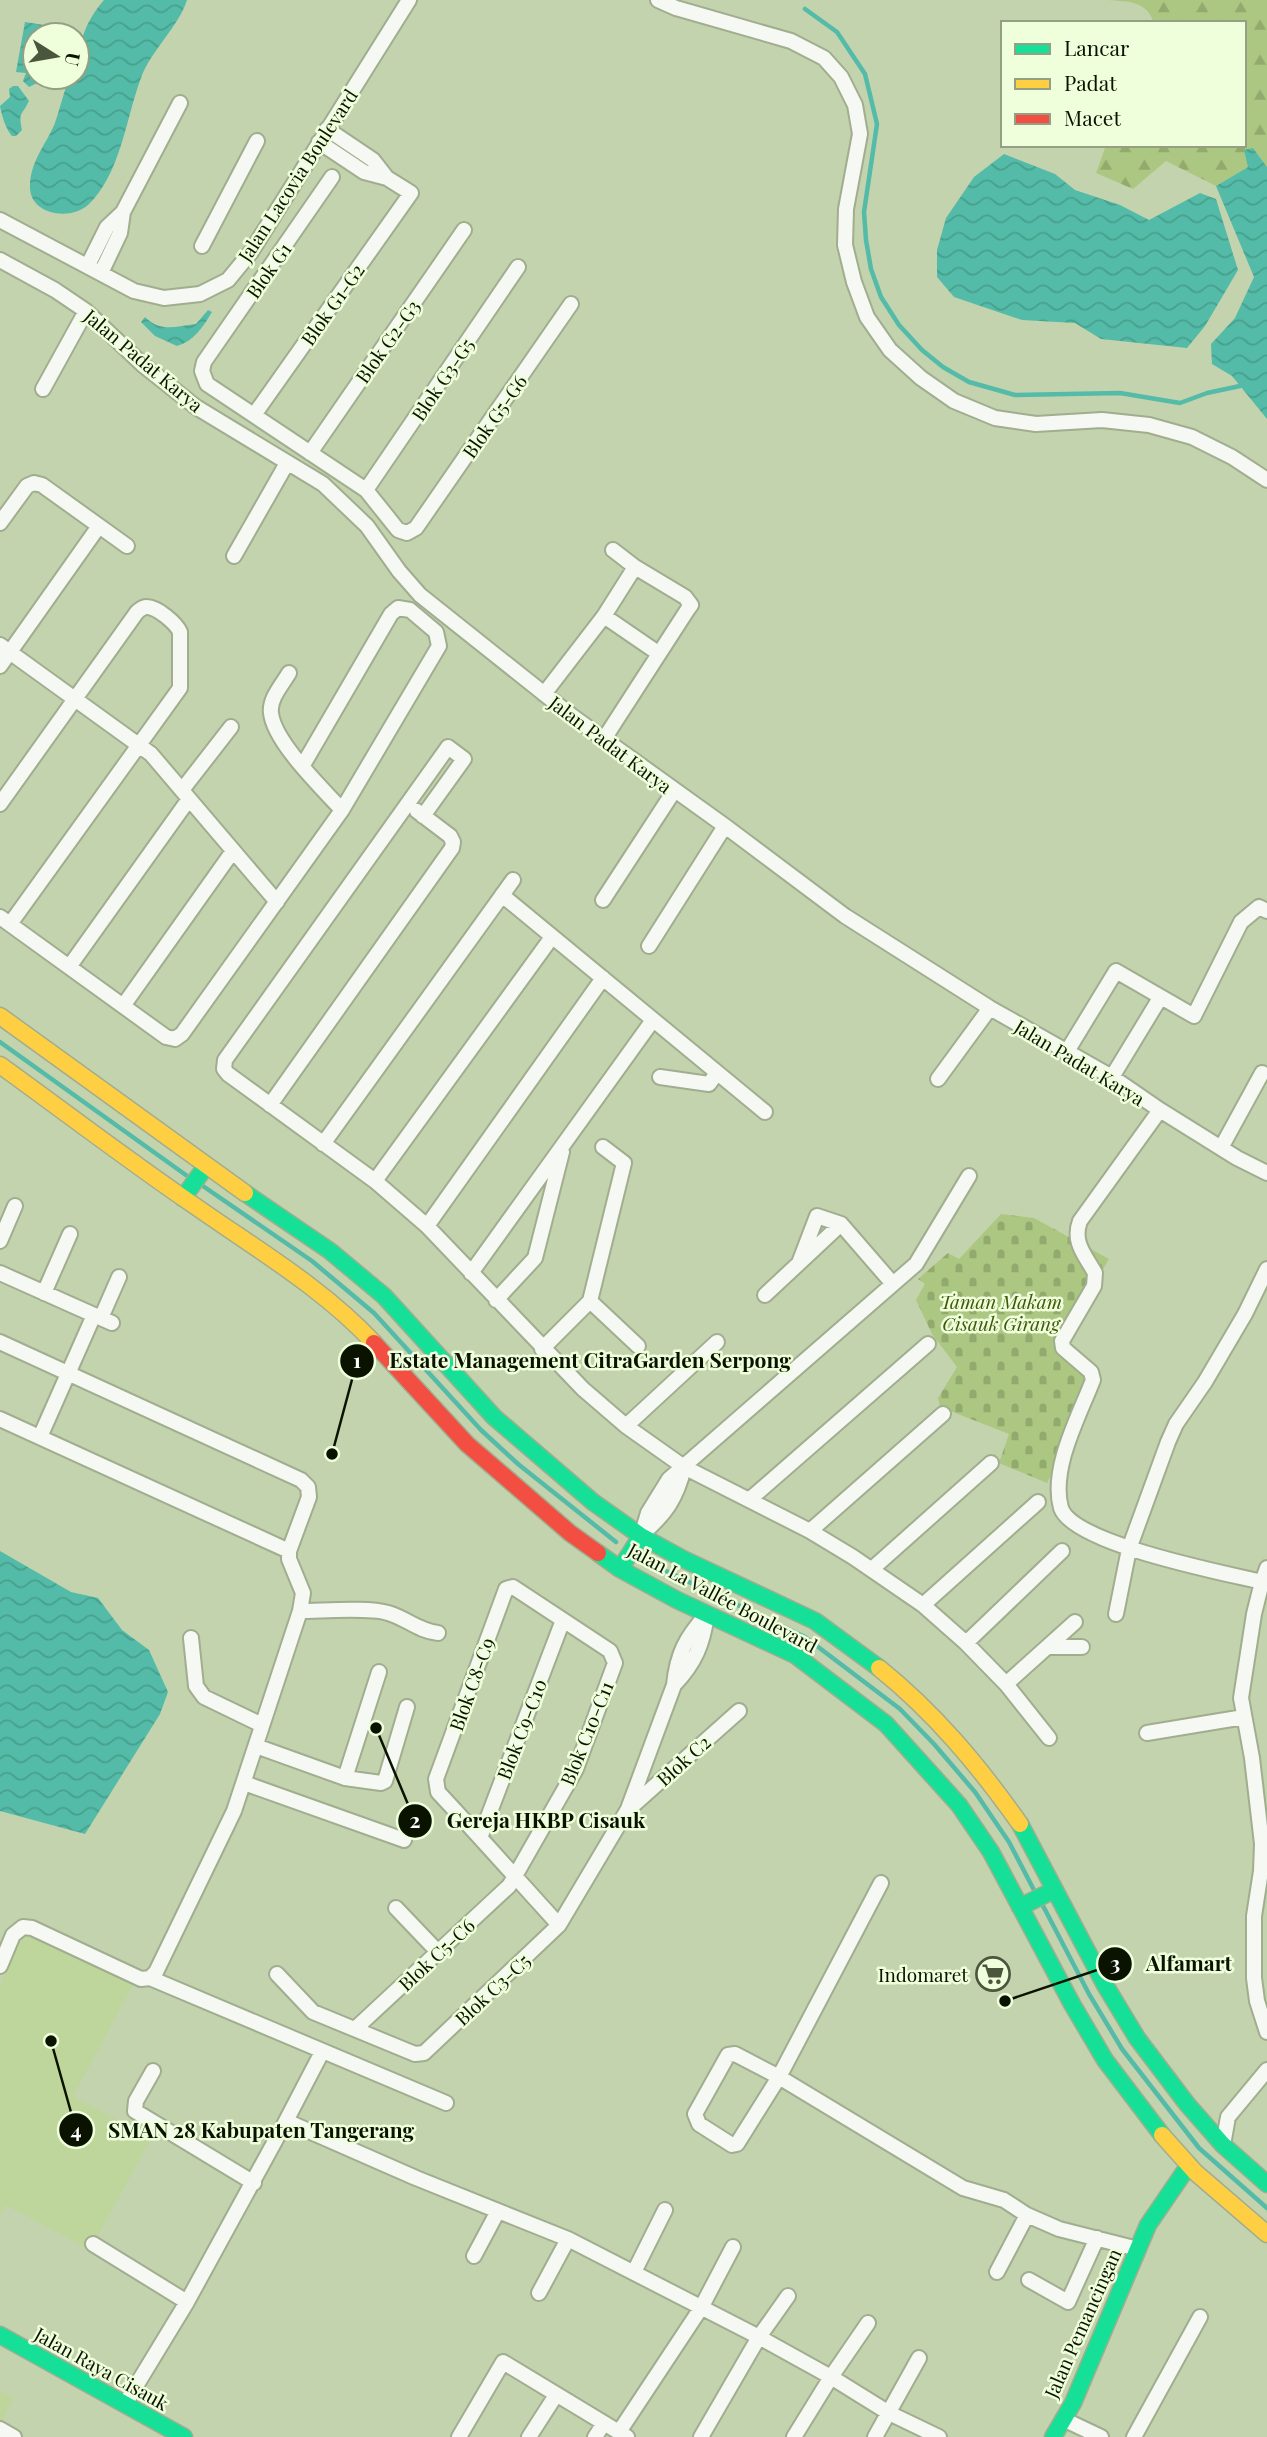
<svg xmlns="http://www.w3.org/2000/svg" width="1267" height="2437" viewBox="0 0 1267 2437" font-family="'Playfair Display',serif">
  <defs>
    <pattern id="forest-firs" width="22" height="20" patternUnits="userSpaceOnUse" patternTransform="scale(1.75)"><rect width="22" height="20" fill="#acc782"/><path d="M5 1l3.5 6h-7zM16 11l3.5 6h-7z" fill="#93aa6e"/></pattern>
    <pattern id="cemetery-stones" width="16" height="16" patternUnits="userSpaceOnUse" patternTransform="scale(1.75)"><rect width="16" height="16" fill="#acc782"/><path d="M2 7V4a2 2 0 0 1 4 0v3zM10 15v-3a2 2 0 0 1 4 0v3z" fill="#93aa6e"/></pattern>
    <pattern id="water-waves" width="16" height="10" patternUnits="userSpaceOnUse" patternTransform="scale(1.75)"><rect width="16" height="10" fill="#53bba7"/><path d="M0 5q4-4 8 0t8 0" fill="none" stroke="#47a08e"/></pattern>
  </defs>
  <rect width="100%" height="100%" fill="#c3d3ad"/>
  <path fill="#bed69b" d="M33,1930l101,53 -61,113 78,42 -61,112 -84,-45 -6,11v-230l19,-47z
    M0,2391l14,7 -14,27z"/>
  <path fill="url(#forest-firs)" d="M1107,0h160v167l-14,-19 -5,19 -32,19 -50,-25 -33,28 -37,-16 10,-28h138v-122h-90c-8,-23 -25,-21 -47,-23z"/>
  <path fill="url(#cemetery-stones)" d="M1001,1214l33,4 75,41 -51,87 39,36 -50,101 -48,-20 10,-29 -69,-27 -2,-9 19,-31 -25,-33 -16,-34 9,-16 -7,-5 30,-26 11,6z"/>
  <path fill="url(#water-waves)" d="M104,0h83c-9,28 -36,50 -46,78 -15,39 -20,96 -53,127 -18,16 -58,10 -58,-18 0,-26 16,-42 25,-64 5,-15 9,-31 14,-46h8c0,-30 7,-54 27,-77z
    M25,22l19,3 -2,10h-7l2,48 -8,4 -6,-6 3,-8 -10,-1z
    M13,86h5l11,15c-7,15 -11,10 -7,29l-6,6h-4c-6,-6 -11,-23 -12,-30l10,-9 -1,-8z
    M1253,148l14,19v252l-35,-43 -20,-12 -1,-20 24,-26 19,-41 -38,-91 32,-19 -4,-17z
    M1004,154l51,20 20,16 45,15 29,15 51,-27 16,6 22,71 -33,56 -18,22 -86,-9 -26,-16 -53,-3 -68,-23 -17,-20v-27l9,-32 28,-41z
    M208,310l4,2c-9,15 -18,29 -35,34l-22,-10 -14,-14 4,-5c16,16 31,9 51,7z
    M0,1551l71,41 27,6 24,32 27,20 19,42 -8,22 -75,120 -85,-23z"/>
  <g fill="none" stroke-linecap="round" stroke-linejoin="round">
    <path stroke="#53bba7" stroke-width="4.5" d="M805,9l32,23 28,42 12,50 -13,88 2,28 5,29 10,28 18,28 23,25 21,17 26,15 46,13 105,-2 60,10 27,-10 33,-7
      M0,1042l190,136
      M200,1184l112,77 62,52 107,117 37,34 98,78
      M649,1563l156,74 95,72 34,35 41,48 34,50 27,52
      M1041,1902l48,92 33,55 77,99 68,60"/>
    <g stroke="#a1ad8f" stroke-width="18">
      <path id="street" d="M658,0l18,8 115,33 33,17 17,19 14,28 5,29 -14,75 -1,36 9,37 13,35 23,33 31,28 33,23 41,17 41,6 66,-4 47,5 43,12 40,20 35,23
        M319,142l45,30 23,6 -14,-18 -46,-31
        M332,177l-128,185 -2,9 5,13 159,106 32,40 9,3 9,-5 155,-224
        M123,212l57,-109
        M0,220l134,71 30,7 36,-4 28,-14 23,-28 158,-252
        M202,246l55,-105
        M0,260l55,30 31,21 57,54 53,42 127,77 44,42 32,45 21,24 152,121 153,110 120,90 145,92 122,69 48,33 77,48 30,15
        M88,265l19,-38 16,-15 -3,21 -19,40
        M43,389l43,-78
        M254,415l157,-222 -24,-15
        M310,453l154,-223
        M366,490l152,-223
        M0,523l27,-37 7,-3 8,2 85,61
        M613,550l22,17
        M234,556l53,-93
        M604,616l54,37
        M0,645l151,109 126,148
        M0,666l99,-140
        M289,673c-7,12 -20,26 -18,40 3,29 51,75 71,97
        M544,694l60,-78 31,-49 50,30 6,8 -3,4 -84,130
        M182,790l49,-63
        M0,804l137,-192c4,-3 5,-5 10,-5 10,0 29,16 33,25v56l-170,236
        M423,816l41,-57 -16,-12 -223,313 -1,9 4,5 147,107 52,45 156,163 43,37 58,41 126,64 43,26 70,48 43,38 40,41 43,54
        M502,895l263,217
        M603,900l71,-109
        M0,917l166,120 9,2 7,-5 160,-224 97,-164 -3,-14 -26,-22 -12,-2 -7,6 -88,151
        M649,946l76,-120
        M69,967l120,-168
        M123,1006l110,-155
        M1066,1053l50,-82 78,45 47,-94 18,-15 8,4
        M660,1077l49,7 8,-11
        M1112,1077l48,-79
        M938,1079l52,-71
        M270,1105l182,-257 1,-6 -3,-6 -33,-25
        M1160,1110l-80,111c-8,21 5,34 15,52l-1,13 -32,55 1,7 28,24 2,8c-14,36 -43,89 -32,128 12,36 164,65 201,74l5,-14
        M323,1144l190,-264
        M1221,1148l41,-75
        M375,1181l177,-244
        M427,1226l176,-248
        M0,1241l15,-35
        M799,1263l18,-47 24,8 52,60
        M0,1273l112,50
        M471,1273l182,-253
        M44,1293l26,-59
        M765,1295l76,-71
        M496,1300l39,-42 27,-106
        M590,1301l48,45
        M101,1318l18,-41
        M0,1342l301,138 7,7 1,10 -20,54v8l14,34 -3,18 -66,200 -78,161 -6,6 -9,1 -109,-51 -9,-1 -10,8 -13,31
        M542,1349l48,-48 34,-138 -21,-16
        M0,1419l289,132
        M626,1426l91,-84
        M40,1437l54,-122
        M749,1500l179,-156
        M810,1531l133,-117
        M641,1535c24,-20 36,-37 43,-68
        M641,1536l7,-23 21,-34 247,-215 53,-88
        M872,1569l119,-106
        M1267,1583l-5,-1 -8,32 -13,84 11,60 10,86 -1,27 -7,45v62l3,23 10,31
        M923,1605l115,-103
        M300,1611c22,0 69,-4 88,2 18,5 30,18 50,20
        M1116,1614l13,-65 39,-107 8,-18 29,-42 40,-68 22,-45
        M191,1638l5,48 8,11 58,28
        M966,1643l96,-92
        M1047,1647h35
        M1006,1684l69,-62
        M674,1685c21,-22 29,-41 33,-71
        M1147,1733l97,-16
        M256,1746l89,32 36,5 4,-2 22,-74
        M345,1778l34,-106
        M244,1783l160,57
        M630,1808l109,-97
        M480,1838l83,-218
        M881,1883l-102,194 -42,67 -5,1 -33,-21 -4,-10 33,-59 7,-1 44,23 184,111 41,12 23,15 32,14 79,20
        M396,1908l42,44
        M277,1974l36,38 102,42 9,-1 135,-128 69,-116 46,-124c3,-31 12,-48 33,-71
        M150,1978l296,125
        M355,2029l154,-143 6,-10 61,-107 39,-106 -5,-12 -97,-64 -7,2 -70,190 2,13c41,44 81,89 121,133
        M153,2071l-17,30 -1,10 119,72
        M286,2121l36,-69
        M1223,2145l5,-28 39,-47
        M93,2244l94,58
        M474,2256l24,-45
        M634,2272l31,-62
        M997,2272l30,-57
        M1029,2280l39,22 29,-64
        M539,2293l29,-54
        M125,2404l62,-102 99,-181 130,57 152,61 191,98 72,40 58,36 50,24
        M1063,2419l38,18
        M0,2429l14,8
        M619,2432l82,-124 32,-61
        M459,2437l44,-75 124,75
        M529,2437l27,-42
        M595,2437l9,-14
        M701,2437l58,-100 29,-41
        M794,2437l37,-60 37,-54
        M875,2437l44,-79
        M1134,2437l66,-120"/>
    </g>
    <g stroke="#a1ad8f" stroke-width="19">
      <path id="fast" d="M245,1193l85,58 54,45 110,121 99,85 48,34 42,23 132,62 64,47
        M183,1198l23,-32
        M598,1553l22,16 57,31 118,55 91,69 73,81 32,47 81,152 33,56 57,75
        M620,1569l21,-33
        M1020,1824l85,161 32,53 50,66 36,41 44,39
        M1020,1907l34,-17
        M0,2335l184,102
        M1053,2437l20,-34 75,-178 41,-60"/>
    </g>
    <g stroke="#a1ad8f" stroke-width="19">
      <path id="slow" d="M0,1016l245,177
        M0,1065c65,47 129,96 195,141 61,43 128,82 179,137
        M879,1668c56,45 100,98 141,156
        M1162,2135l33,37 72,62"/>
    </g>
    <g stroke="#a1ad8f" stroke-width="19">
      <path id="jam" d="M374,1343l93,101 103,89 28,20"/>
    </g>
    <use href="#street" stroke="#f6f8f3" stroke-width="14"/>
    <use href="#fast" stroke="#16e098" stroke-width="16"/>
    <use href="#slow" stroke="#ffcf43" stroke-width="16"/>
    <use href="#jam" stroke="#f24e42" stroke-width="16"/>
  </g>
  <defs>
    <g id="supermarket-ring" transform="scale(1.75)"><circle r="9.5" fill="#effedb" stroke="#4b563d" stroke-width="1.5"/><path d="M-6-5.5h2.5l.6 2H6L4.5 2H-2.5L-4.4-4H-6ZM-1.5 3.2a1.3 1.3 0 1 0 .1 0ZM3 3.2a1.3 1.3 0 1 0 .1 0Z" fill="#4b563d"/></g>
  </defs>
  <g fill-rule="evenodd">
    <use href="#supermarket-ring" x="993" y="1974"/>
  </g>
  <g text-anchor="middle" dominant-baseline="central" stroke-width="5" stroke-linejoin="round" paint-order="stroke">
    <g font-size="19" fill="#0a1300" stroke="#effedb">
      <text transform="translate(297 175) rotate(-57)">Jalan Lacovia Boulevard</text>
      <text transform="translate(268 270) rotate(-55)">Blok G1</text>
      <text transform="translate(332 304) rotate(-55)">Blok G1-G2</text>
      <text transform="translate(387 341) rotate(-55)">Blok G2-G3</text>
      <text transform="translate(144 360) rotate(40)">Jalan Padat Karya</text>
      <text transform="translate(442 379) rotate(-56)">Blok G3-G5</text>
      <text transform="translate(494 416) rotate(-55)">Blok G5-G6</text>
      <text transform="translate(611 744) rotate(37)">Jalan Padat Karya</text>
      <text transform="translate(1080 1062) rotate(31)">Jalan Padat Karya</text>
      <text transform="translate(723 1597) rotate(28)">Jalan La Vallée Boulevard</text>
      <text transform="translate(471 1684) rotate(-70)">Blok C8-C9</text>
      <text transform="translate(521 1729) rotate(-69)">Blok C9-C10</text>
      <text transform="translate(586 1733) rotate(-68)">Blok C10-C11</text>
      <text transform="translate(683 1760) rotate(-42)">Blok C2</text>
      <text transform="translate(436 1954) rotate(-43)">Blok C5-C6</text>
      <text transform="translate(492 1989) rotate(-43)">Blok C3-C5</text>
      <text transform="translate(1082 2323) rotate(-66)">Jalan Pemancingan</text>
      <text transform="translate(102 2368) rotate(29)">Jalan Raya Cisauk</text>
    </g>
    <g font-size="19" font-style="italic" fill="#405808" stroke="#effedb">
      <text x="1001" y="1301">Taman Makam<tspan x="1001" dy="22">Cisauk Girang</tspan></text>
    </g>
    <g font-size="19" fill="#0a1300" stroke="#effedb" text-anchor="end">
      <text x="968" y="1974">Indomaret</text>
    </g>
  </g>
  <path fill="none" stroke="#0a1300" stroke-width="2.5" d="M332 1454L357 1361M376 1728L415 1821M1005 2001L1115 1964M51 2041L76 2130"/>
  <g fill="#0a1300" stroke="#effedb" stroke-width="2.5">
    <circle cx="332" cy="1454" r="7"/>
    <circle cx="376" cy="1728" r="7"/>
    <circle cx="1005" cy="2001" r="7"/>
    <circle cx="51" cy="2041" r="7"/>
    <circle cx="357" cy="1361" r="18"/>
    <circle cx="415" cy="1821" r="18"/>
    <circle cx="1115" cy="1964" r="18"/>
    <circle cx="76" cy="2130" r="18"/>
  </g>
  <g font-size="21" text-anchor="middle" font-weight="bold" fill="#fff">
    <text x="357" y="1368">1</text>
    <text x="415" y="1828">2</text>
    <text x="1115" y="1971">3</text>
    <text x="76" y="2138">4</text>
  </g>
  <g font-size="21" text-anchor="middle" font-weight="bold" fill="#0a1300" stroke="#effedb" stroke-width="5" stroke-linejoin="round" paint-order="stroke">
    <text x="590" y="1368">Estate Management CitraGarden Serpong</text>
    <text x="546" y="1828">Gereja HKBP Cisauk</text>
    <text x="1189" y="1971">Alfamart</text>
    <text x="261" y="2138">SMAN 28 Kabupaten Tangerang</text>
  </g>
  <rect x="1001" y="21" width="245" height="126" fill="#effedb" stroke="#93a083" stroke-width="2"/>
  <rect x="1015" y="44" width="35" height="10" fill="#16e098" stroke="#93a083" stroke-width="2"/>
  <text x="1064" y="56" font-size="21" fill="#0a1300">Lancar</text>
  <rect x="1015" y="79" width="35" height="10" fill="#ffcf43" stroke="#93a083" stroke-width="2"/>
  <text x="1064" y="91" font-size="21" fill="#0a1300">Padat</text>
  <rect x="1015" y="114" width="35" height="10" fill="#f24e42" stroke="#93a083" stroke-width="2"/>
  <text x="1064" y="126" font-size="21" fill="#0a1300">Macet</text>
  <g transform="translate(56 56) rotate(101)"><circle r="33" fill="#effedb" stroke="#93a083" stroke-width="2"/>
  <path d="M0-5L12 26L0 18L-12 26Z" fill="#4b563d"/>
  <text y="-10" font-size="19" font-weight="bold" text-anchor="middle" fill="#0a1300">U</text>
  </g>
</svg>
